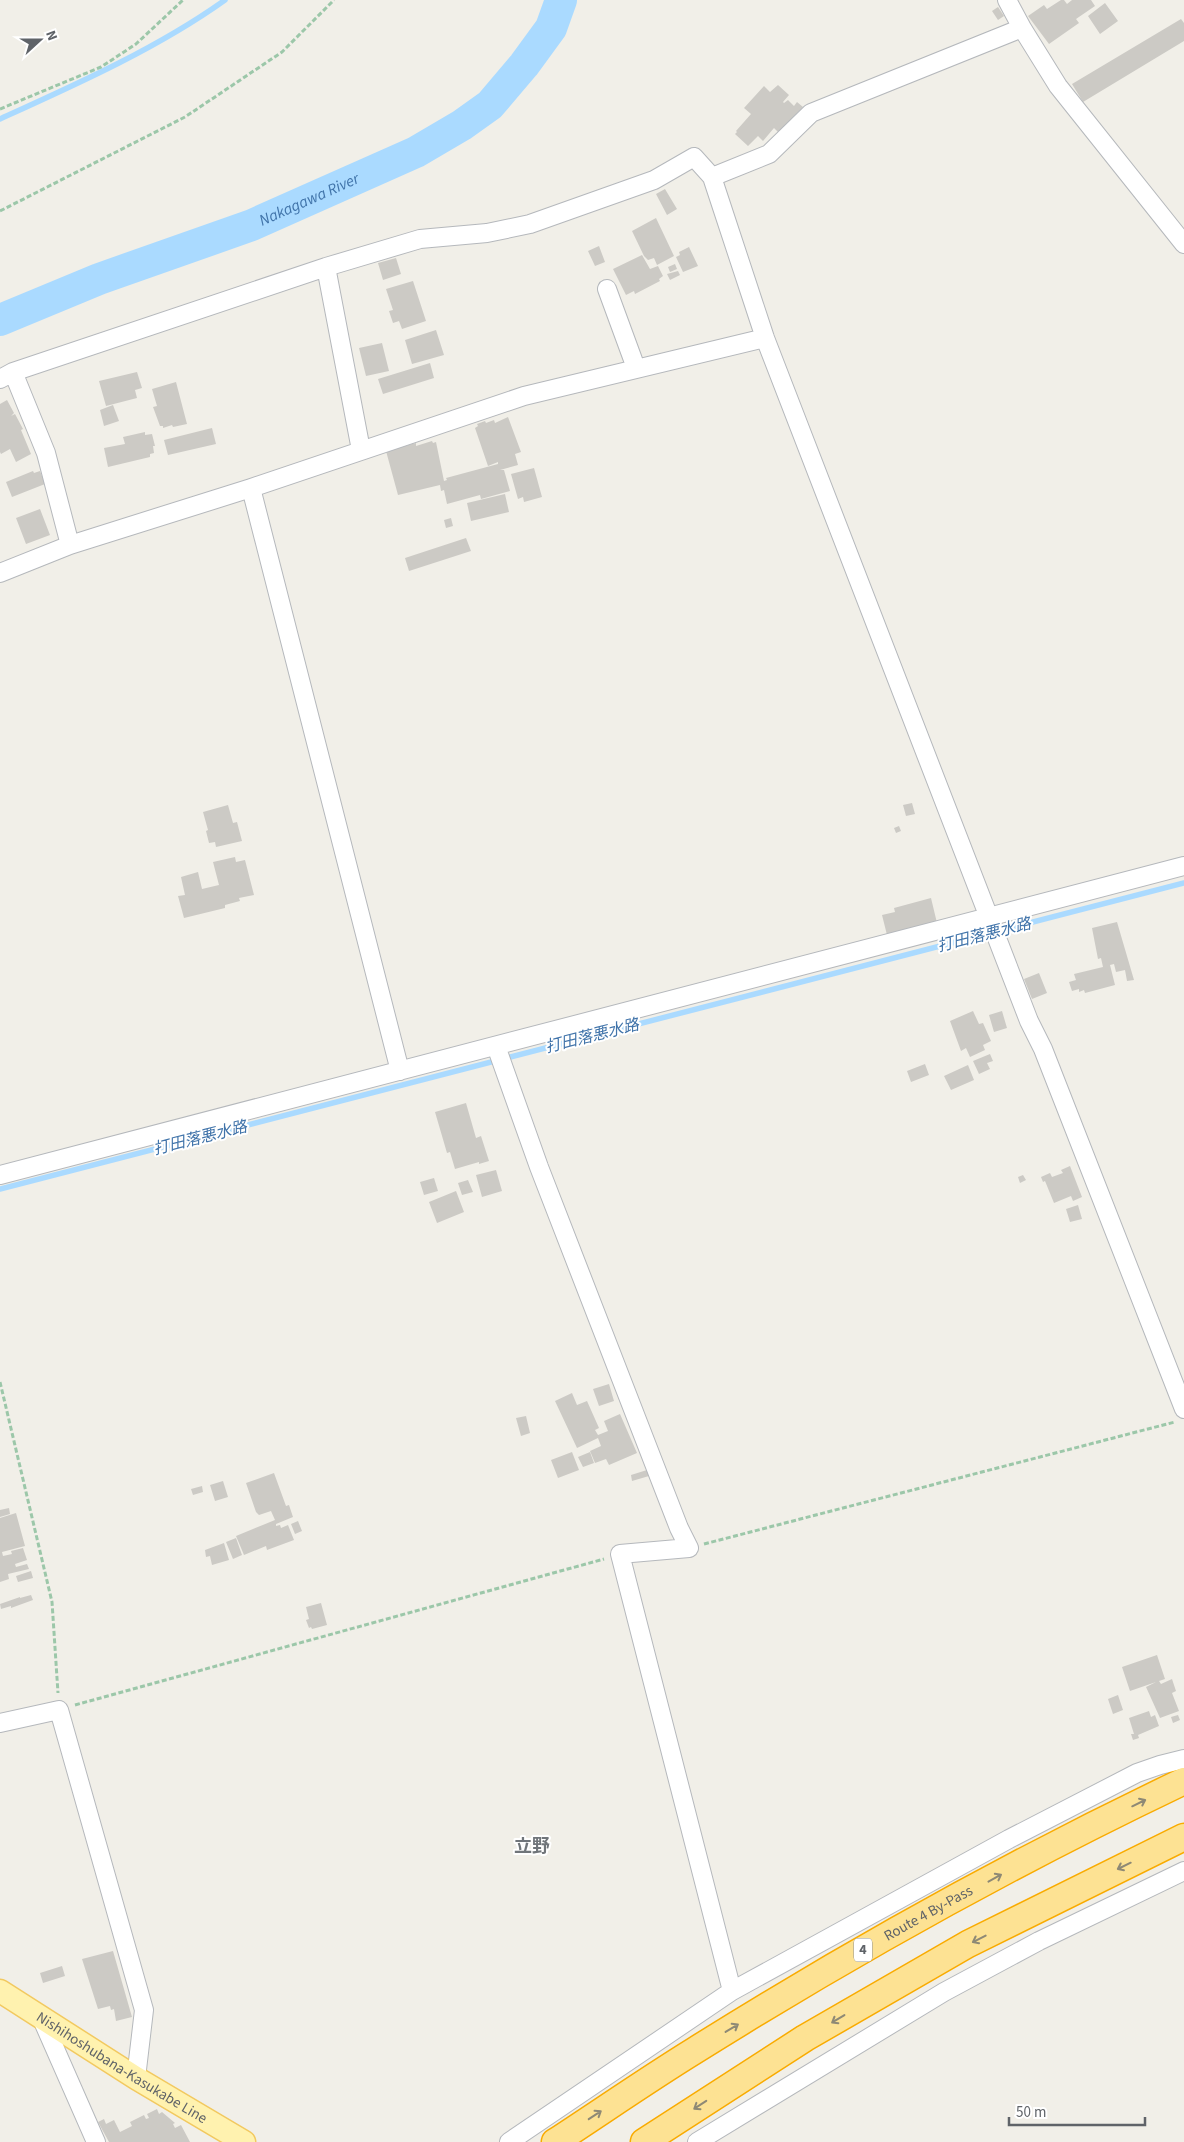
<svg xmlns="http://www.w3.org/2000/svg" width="1184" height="2142" viewBox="0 0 1184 2142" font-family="'Source Sans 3','Noto Sans JP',sans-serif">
  <rect width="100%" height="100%" fill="#f1efe8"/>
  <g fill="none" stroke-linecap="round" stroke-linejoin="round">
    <path stroke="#aadaff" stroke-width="5.5" d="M0,119c75,-34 158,-71 225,-119
      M0,1189l1184,-306"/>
    <path stroke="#aadaff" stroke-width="32" id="s1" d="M0,320l99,-41 153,-54 164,-73 46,-27 28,-20 34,-40 27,-37 10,-28"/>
  </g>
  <path fill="#cccac5" d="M1061,0h3l3,4 5,-4h19l4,6 -19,13 3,4 -30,21 -21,-28 16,-11 3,4z
    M1105,3l13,18 -18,13 -12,-18z
    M998,7l6,9 -6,4 -6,-9z
    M1181,19l3,4v18l-101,61 -11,-18z
    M778,85l11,10 -6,7 1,1 4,-3 6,6 3,-4 6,5 -25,25 -4,-4 -11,13 -5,-5 -10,10 -13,-12 2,-2 -1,-1 15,-17 -7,-6 20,-22 6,6z
    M665,189l12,20 -10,6 -11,-21z
    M656,218l18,38 -17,9 -3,-7 -6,2 -4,-4 -12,-25z
    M599,246l6,16 -10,4 -7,-15z
    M689,247l9,19 -15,6 -7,-15 4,-2 -1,-3z
    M642,255l8,14 8,-3 5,10 -4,3 1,2 -25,13 -1,-3 -8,4 -13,-26z
    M396,258l5,16 -18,6 -5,-17z
    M675,264l2,5 -7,3 -2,-5z
    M678,271l2,4 -10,5 -3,-6z
    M413,281l13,40 -24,8 -3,-8 -6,2 -4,-12 4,-1 -7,-21z
    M436,330l8,25 -32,9 -7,-24z
    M382,343l7,28 -23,5 -7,-28z
    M430,363l4,15 -51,16 -5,-15z
    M137,372l5,16 -7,2 2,8 -31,8 -7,-25z
    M176,382l11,42 -14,3 -1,-2 -9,3v-2h-3l-7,-19 4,-1 -5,-17z
    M7,400l7,13 -3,3 4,-2 8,15 -2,1 10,24 -15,8 -6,-13 -9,5 -1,-2v-48z
    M113,405l6,16 -15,5 -4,-16z
    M508,417l13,35 -6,2 3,11 -18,5h4l6,21 -29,8 -1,-4 -33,9 -3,-14 -3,1 -1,-6 -42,10 -12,-44 30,-8v3l16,-5 1,2 3,-1 8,39 3,-1 -1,-2 52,-14v-2l-10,4 -13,-38 3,-2 -1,-2 8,-3 1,2 8,-3 1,3z
    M212,428l4,16 -48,11 -4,-15z
    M145,432v3l7,-1 3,12h-2l1,7 -4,1v3l-42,10 -4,-19 21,-4 -2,-7z
    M534,468l8,29 -18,5 -1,-5 -5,2 -7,-25z
    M33,471l1,2 6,-2 5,13 -33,13 -6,-15z
    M505,494l4,18 -38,9 -4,-18z
    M40,509l10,26 -24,9 -10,-26z
    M451,518l2,8 -7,2 -2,-8z
    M466,538l5,13 -62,20 -4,-13z
    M912,803l3,11 -9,2 -3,-11z
    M228,805l5,18 4,-1 5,19 -26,6 -1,-5 -6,1 -3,-12 2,-1 -5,-18z
    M899,826l2,5 -5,2 -2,-5z
    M235,857l1,5 9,-2 9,35 -15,3 1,3 -15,4v3l-41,10 -6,-22 7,-1 -4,-18 17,-5 4,17 17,-4 -6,-23z
    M931,898l6,25 -50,12 -5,-20 13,-3 -1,-4z
    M1117,922l17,58 -7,1 -2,-11 -9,2 -2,-8 -4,1 5,20 -30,8 -1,-3 -5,2v-3l-7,2 -3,-9 7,-2 -2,-6 29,-7 -2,-9 -3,1 -6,-31z
    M1039,973l8,20 -15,6 -8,-20z
    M973,1011l6,13 4,-1 8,18 -8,4 2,5 -15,7 -4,-9 -5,3 -11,-30z
    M1002,1011l5,17 -13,4 -5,-17z
    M990,1054l3,7 -6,2 3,6 -11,5 -6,-13z
    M925,1064l4,11 -18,7 -4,-11z
    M968,1065l6,15 -23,10 -7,-14z
    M466,1103l10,35 5,-2 8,25 -10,3v-2l-24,7 -5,-17 -3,1 -12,-41z
    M1070,1166l12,31 -9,4 -2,-5 -17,7 -9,-22 -2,1 -2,-5 9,-4 2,4 11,-4 -2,-3z
    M496,1170l6,21 -20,6 -6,-22z
    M1023,1175l3,5 -6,3 -2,-6z
    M434,1178l4,13 -14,4 -4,-13z
    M468,1180l5,12 -11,3 -4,-12z
    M456,1191l8,21 -27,11 -8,-21z
    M1078,1205l4,14 -12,3 -4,-13z
    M609,1384l5,17 -15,5 -6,-17z
    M572,1393l5,12 10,-4 12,27 -4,2 3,5 10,-4 -4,-10 16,-7 17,39 -28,12 -3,-6 -11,4 -5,-12 11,-5 -3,-8 -21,10 -22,-47z
    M526,1416l4,17 -9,3 -5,-18z
    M572,1452l7,18 -21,8 -7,-18z
    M590,1452l4,11 -11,4 -5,-10z
    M647,1470l2,6 -17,5 -1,-6z
    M274,1473l12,33 3,-1 4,12 -17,7v2l4,-1 1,3 7,-3 6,15 -27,10 -1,-4 -22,9 -8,-19 39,-16 -4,-9 -12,4 -3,-3 -10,-29z
    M223,1481l5,16 -13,4 -5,-16z
    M202,1486l1,6 -10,3 -2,-6z
    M9,1508l1,6 -10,3v-7z
    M16,1513l9,33 -23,6 1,4 9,-2 -1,-3 12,-3 4,12 -12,4 1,3 11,-3 2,5 -21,5 1,5 -9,3v-64z
    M298,1521l4,10 -7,3 -4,-10z
    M236,1538l6,17 -9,4 -7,-17z
    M224,1543l5,17 -17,5 -2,-9 -4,1 -1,-7z
    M31,1571l2,7 -15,4 -2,-6z
    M31,1595l2,5 -22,8v-2l-10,3 -1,-5 20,-7v1z
    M321,1603l6,22 -15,4 -1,-2 -2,1 -3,-8 3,-1 -3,-12z
    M1157,1655l8,24 -6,2 2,3 11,-5 4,12 -4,2 7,18 -19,7 -14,-31 10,-5 -26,9 -8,-24z
    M1118,1695l5,15 -10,4 -5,-15z
    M1149,1711l2,6 4,-2 4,11 -21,9 1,3 -6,2 -2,-6h3l-5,-16z
    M1178,1715l2,5 -7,3 -2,-6z
    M113,1951l19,66 -16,4 -2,-12 -3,1 -1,-4 -12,3 -16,-50z
    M62,1966l3,10 -22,7 -3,-10z
    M157,2109l2,5 3,-2 13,11 -2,1 2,4 6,-3 9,17h-81l-11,-20 6,-3 2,5 8,-4 6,12 12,-6 -2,-4 14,-7 2,4 3,-1 -2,-4z"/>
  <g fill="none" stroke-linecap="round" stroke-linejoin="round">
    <g stroke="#b5b8bc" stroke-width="20">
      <path id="minor" d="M1007,0l15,28
        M712,177l57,-23 42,-41 211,-85 36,58 126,158
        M326,267l35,183
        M607,289l29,79
        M13,372l33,81 24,92
        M0,379l13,-7 313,-105 94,-28 67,-6 43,-9 124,-44 40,-23 18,20 53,161 264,683 14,28 141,360
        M251,488l149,583
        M0,573l70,-28 181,-57 273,-92 241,-58
        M496,1046l43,121 140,361 10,20 -69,6 112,437
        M0,1175l1184,-309
        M0,1723l59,-13 85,300 -8,68
        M41,2017l55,125
        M509,2142l223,-151 277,-152 128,-66 23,-8 24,-6
        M697,2142l247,-150 95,-51 145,-70"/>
    </g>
    <g stroke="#f2c960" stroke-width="25">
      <g id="major">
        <path id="s2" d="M0,1991l136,87 108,64"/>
      </g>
    </g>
    <g stroke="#f9ab00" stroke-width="29">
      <g id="highway">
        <path id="s3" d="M555,2142c46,-30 92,-62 139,-91 158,-99 322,-190 490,-270"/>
        <path d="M644,2142l161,-104 163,-94 216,-107"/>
      </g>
    </g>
    <path stroke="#9cc7a9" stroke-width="3" stroke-dasharray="5 2.5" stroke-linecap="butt" d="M0,109l101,-42 35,-23 47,-44
      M0,211l185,-94 97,-65 52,-52
      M0,1382l52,220 6,91
      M704,1544l471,-122
      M75,1705l529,-146"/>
    <use href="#minor" stroke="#fff" stroke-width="18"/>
    <use href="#major" stroke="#fff2af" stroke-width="22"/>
    <use href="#highway" stroke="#fde293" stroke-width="26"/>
  </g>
  <defs><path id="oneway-shaft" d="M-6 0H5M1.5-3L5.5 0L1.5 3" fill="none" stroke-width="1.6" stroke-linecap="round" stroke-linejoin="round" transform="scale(1.25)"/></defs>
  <g stroke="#8e8975">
    <use href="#oneway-shaft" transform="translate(1139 1803) rotate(-26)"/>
    <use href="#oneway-shaft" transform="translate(1124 1866) rotate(154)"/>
    <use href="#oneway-shaft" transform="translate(995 1878) rotate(-29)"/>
    <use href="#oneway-shaft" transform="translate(979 1939) rotate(153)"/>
    <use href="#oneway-shaft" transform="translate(838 2019) rotate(149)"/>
    <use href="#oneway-shaft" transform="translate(732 2028) rotate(-31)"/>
    <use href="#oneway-shaft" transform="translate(700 2105) rotate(147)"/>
    <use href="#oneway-shaft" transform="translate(595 2115) rotate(-33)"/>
  </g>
  <g text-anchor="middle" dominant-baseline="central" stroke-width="4" stroke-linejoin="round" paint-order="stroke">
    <rect fill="#fff" stroke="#8f9295" stroke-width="1" x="854" y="1938.5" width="18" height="23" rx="4"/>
    <g font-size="14" font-weight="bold" fill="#5f6368">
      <text x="863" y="1950">4</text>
    </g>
    <g font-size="15" fill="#5f6368" stroke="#fff">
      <text stroke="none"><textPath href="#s3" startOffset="438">Route 4 By-Pass</textPath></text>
      <text stroke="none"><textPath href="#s2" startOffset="144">Nishihoshubana-Kasukabe Line</textPath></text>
    </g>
    <g font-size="16" font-style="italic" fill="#4174aa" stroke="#fff">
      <text stroke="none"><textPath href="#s1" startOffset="332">Nakagawa River</textPath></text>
      <text transform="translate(984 935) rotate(-14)">打田落悪水路</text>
      <text transform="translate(592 1036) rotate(-14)">打田落悪水路</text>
      <text transform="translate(200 1138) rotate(-14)">打田落悪水路</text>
    </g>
    <g font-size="18" font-weight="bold" fill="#70757a" stroke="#fff">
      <text x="532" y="1846">立野</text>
    </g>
  </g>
  <g transform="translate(40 40) rotate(69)" stroke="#ffffff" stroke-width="4" paint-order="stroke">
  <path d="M0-4L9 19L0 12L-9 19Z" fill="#5f6368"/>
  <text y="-8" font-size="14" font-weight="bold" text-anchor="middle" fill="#5f6368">N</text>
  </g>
  <path d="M1009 2117v8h136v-8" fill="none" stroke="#5f6368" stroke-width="2.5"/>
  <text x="1016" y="2117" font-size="15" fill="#5f6368" stroke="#ffffff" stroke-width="4" paint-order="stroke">50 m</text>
</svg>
